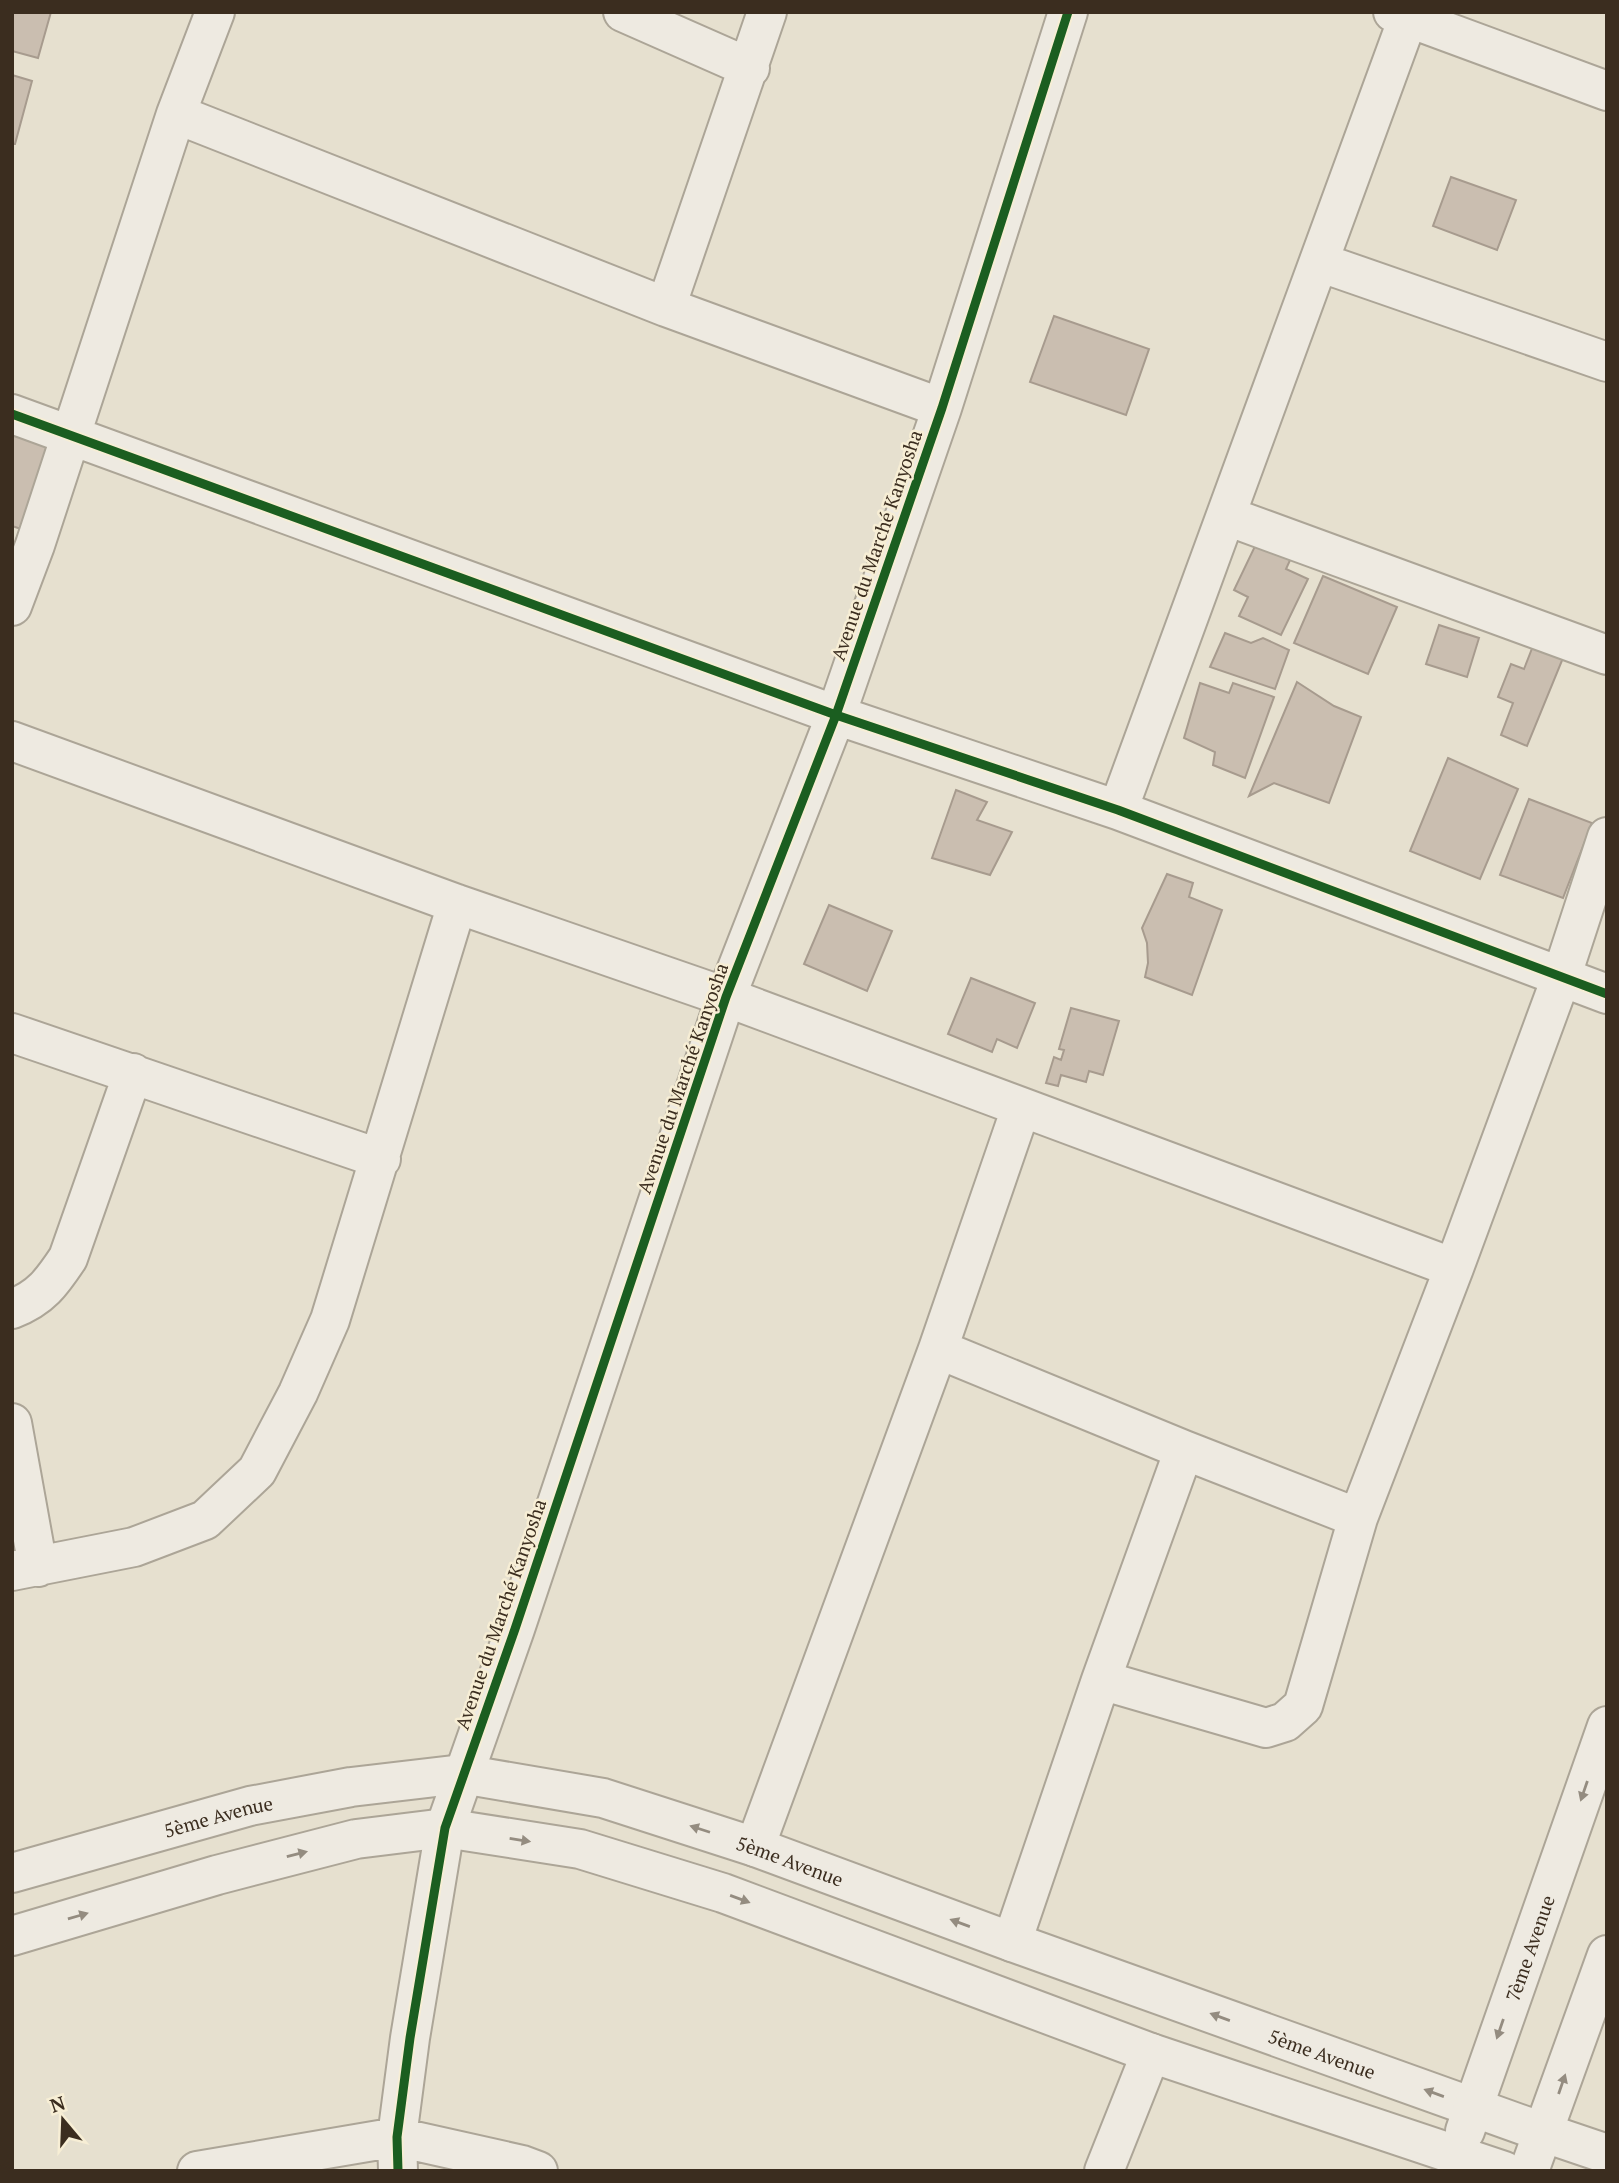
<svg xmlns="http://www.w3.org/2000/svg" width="1619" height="2183" viewBox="0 0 1619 2183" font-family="'PT Serif',serif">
  <rect width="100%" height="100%" fill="#e6e0cf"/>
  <path fill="#cabeb0" stroke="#a79b8e" stroke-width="2" d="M12,12h39l-13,46 -26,-7z
    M12,75l20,6 -17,63h-3z
    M1451,177l65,23 -19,50 -64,-24z
    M1054,316l95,33 -23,66 -96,-33z
    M12,430l38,12 -29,87 -9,-3z
    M1257,542l34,16 -5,11 22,10 -27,56 -42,-19 9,-19 -14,-7z
    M1323,576l74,31 -29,67 -74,-31z
    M1439,625l40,13 -12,39 -41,-13z
    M1225,633l26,10 12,-5 26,12 -14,39 -65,-22z
    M1533,646l30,12 -36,88 -26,-11 12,-32 -15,-6 13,-33 13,5z
    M1297,682l37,24 27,11 -32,86 -55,-20 -25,13z
    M1200,683l29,10 4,-10 41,14 -29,81 -32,-13 2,-13 -31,-14z
    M1448,758l70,31 -38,90 -70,-28z
    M956,790l31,12 -10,18 35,12 -22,43 -58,-17z
    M1529,799l63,24 -29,75 -63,-23z
    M1167,874l26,9 -4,14 33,13 -30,85 -47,-18 3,-14 -1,-20 -5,-15z
    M829,905l63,26 -25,60 -63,-27z
    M971,978l64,25 -18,45 -20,-9 -5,13 -44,-18z
    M1071,1008l48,13 -16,54 -14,-4 -3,11 -25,-7 -3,11 -12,-3 8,-26 7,3 3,-10 -5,-1z"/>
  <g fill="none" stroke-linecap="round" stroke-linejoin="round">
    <g stroke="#aca597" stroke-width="42">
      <path id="minor" d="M623,12l127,56
        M1393,12l214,79
        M176,114l490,193 276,101
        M1319,262l288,100
        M666,307l101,-295
        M12,414l824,301 282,95 489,184
        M1227,516l380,139
        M12,606l23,-61 141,-431 39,-102
        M12,741l445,163 269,93 728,271
        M1118,810l290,-792
        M12,1033l369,126
        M12,1309c29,-11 40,-27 56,-51l65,-185
        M938,1349l246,101 174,68
        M12,1423l26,144
        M12,1571l122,-24 71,-27 52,-49 41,-78 32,-73 127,-416
        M1101,1680l165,48 19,-6 18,-16 55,-188 96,-250 107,-290 46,-141
        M755,1847l183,-498 83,-241
        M1012,1942l89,-262 83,-230
        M1545,2133l62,21
        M197,2171l200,-34 125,28 16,6
        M398,2171l-1,-34 13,-99 35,-210 70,-199 211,-632 110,-282 106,-307 126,-396
        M1104,2171l47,-118"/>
    </g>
    <g stroke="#aca597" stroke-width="42">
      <g id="tertiary">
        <path id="s1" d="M12,1873l238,-67 101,-19 111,-13 141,24 152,49 257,95 533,191"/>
        <path d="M12,1936l205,-61 139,-36 89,-11 135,21 143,44 428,160 353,118"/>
        <path id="s2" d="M1465,2131l142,-405"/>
        <path d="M1529,2171l78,-216"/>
      </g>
    </g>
    <use href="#minor" stroke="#eeeae1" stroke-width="38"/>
    <use href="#tertiary" stroke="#eeeae1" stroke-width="38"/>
    <g stroke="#f7eed5" stroke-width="13">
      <path id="cycleway" d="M12,414l824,301 282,95 489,184
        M398,2171l-1,-34 13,-99 35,-210 70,-199 211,-632 110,-282 106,-307 126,-396"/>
    </g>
    <use href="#cycleway" stroke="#1b5e20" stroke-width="9"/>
  </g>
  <defs><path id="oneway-solid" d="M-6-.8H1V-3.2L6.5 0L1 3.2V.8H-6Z" transform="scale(1.75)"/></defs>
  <g fill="#948c80">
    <use href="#oneway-solid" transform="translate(1584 1791) rotate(109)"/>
    <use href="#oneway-solid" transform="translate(700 1829) rotate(-162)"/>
    <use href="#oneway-solid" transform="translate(520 1840) rotate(9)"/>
    <use href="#oneway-solid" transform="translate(297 1854) rotate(-14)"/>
    <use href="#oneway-solid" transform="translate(740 1899) rotate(20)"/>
    <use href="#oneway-solid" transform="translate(78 1916) rotate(-16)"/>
    <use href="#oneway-solid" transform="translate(960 1923) rotate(-160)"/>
    <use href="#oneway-solid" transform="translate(1220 2017) rotate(-160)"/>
    <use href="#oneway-solid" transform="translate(1500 2029) rotate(109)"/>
    <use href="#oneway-solid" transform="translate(1562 2084) rotate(-71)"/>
    <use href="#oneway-solid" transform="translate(1434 2093) rotate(-160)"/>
  </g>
  <g text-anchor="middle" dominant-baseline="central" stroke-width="5" stroke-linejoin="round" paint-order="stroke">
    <g font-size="19" fill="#3b2d1f" stroke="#f7eed5">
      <text transform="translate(876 545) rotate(-71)">Avenue du Marché Kanyosha</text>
      <text transform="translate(682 1078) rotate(-71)">Avenue du Marché Kanyosha</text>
      <text transform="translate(500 1614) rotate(-71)">Avenue du Marché Kanyosha</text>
      <text stroke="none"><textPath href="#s1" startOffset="214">5ème Avenue</textPath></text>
      <text stroke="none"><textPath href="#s1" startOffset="802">5ème Avenue</textPath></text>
      <text stroke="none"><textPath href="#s2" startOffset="194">7ème Avenue</textPath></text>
      <text stroke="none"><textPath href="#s1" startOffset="1368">5ème Avenue</textPath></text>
    </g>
  </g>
  <rect width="1619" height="2183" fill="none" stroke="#3b2d1f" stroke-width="28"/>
  <g transform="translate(63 2120) rotate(341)" stroke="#f7eed5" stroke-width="5" paint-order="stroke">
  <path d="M0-5L12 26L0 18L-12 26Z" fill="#3b2d1f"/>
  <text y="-10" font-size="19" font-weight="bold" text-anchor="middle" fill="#3b2d1f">N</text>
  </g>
</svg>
